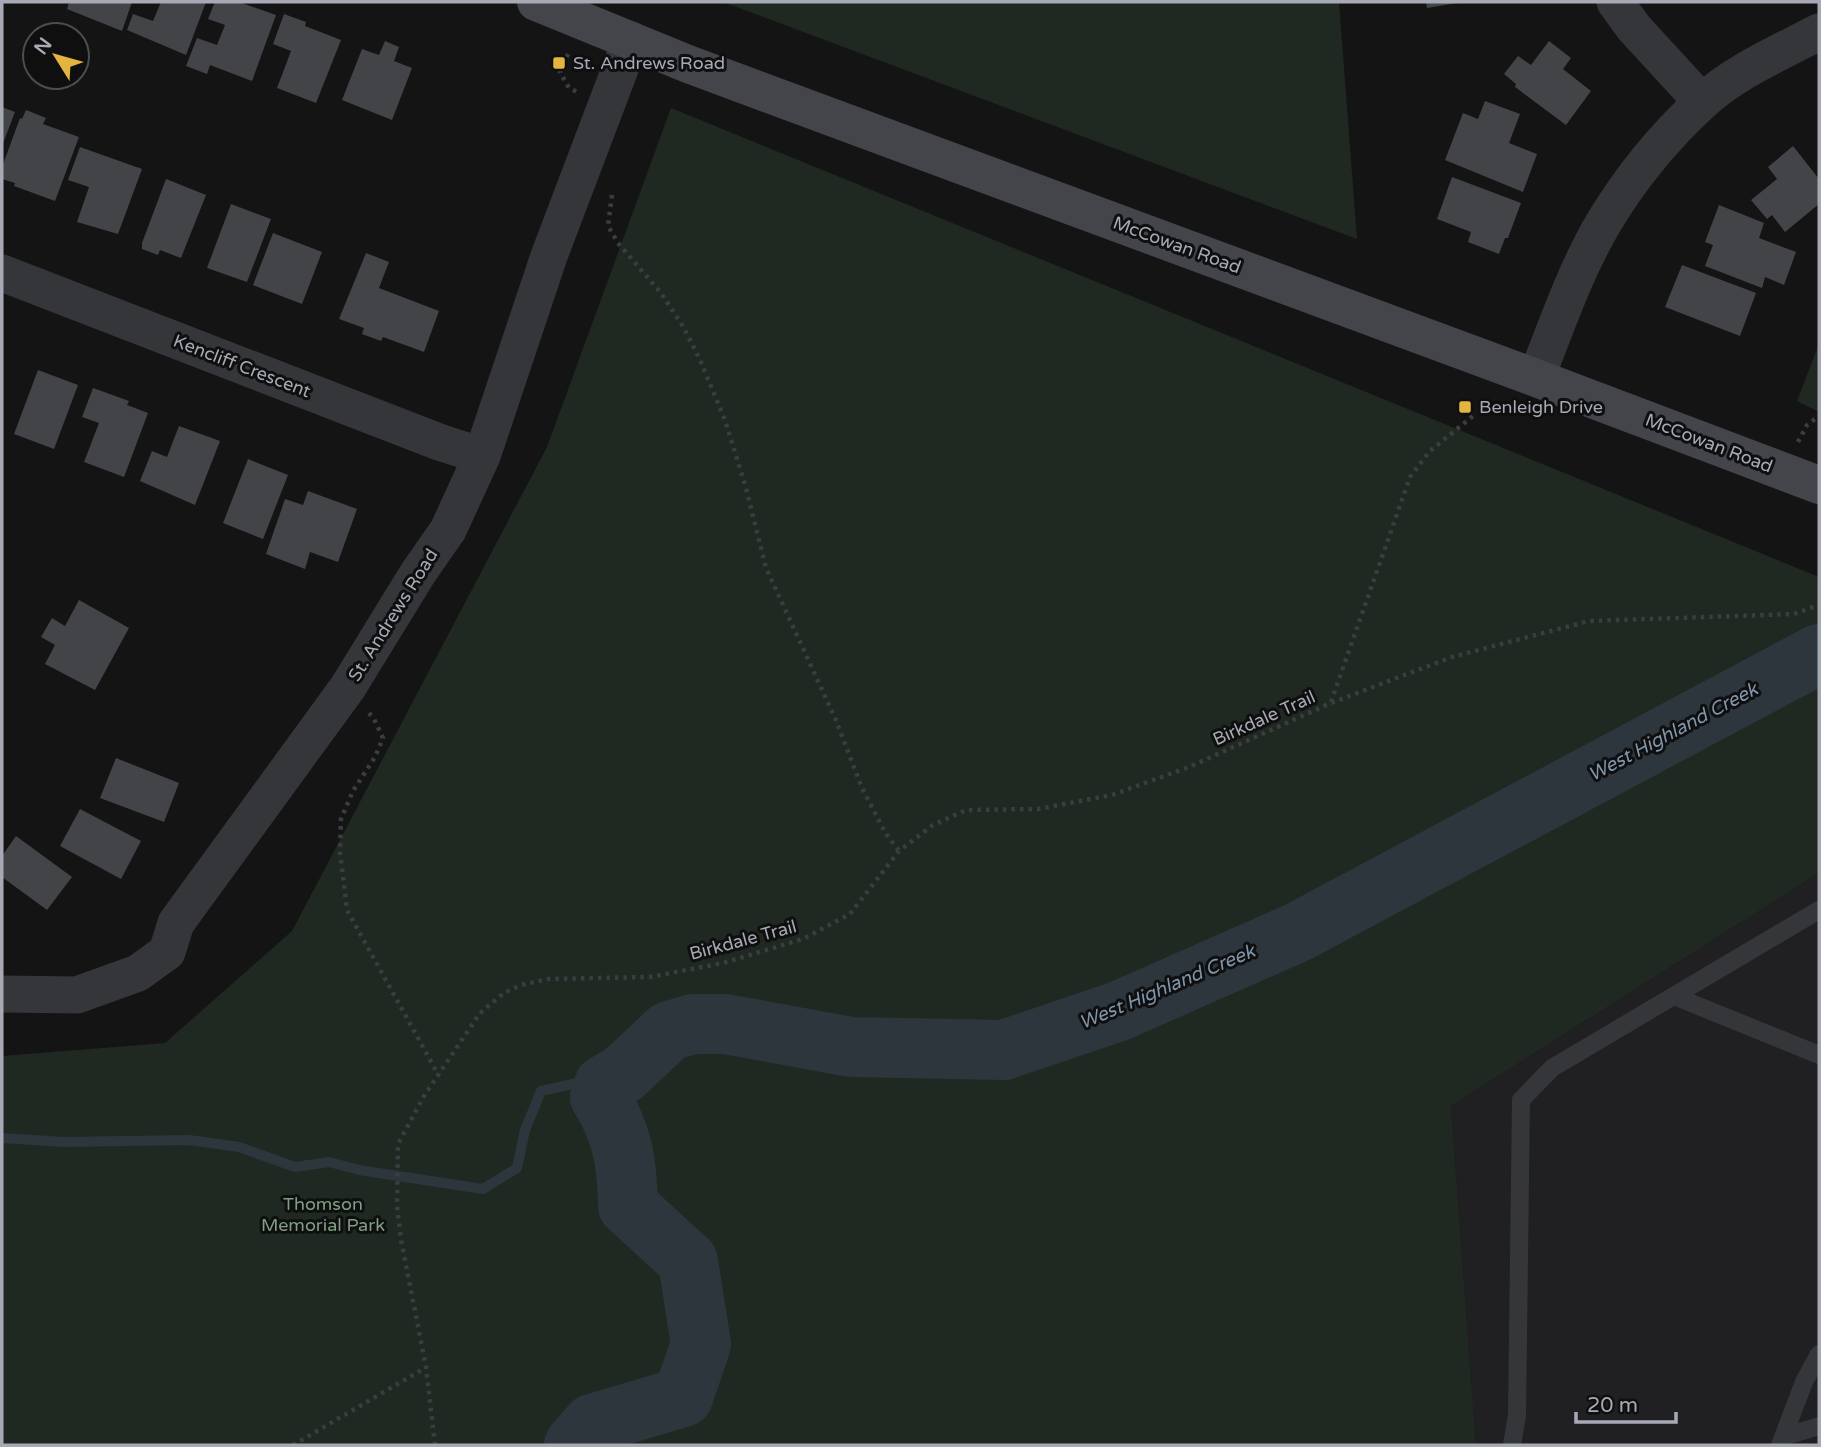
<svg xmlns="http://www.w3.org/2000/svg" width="1821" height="1447" viewBox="0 0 1821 1447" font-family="'Varela Round',sans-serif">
  <rect width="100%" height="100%" fill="#141415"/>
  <path fill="#202022" d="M1819,873v572h-343l-25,-339z"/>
  <path fill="#202822" d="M723,2h616l18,237z
    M671,108l1148,469v296l-368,233 25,339h-1474v-389l163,-13 127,-112 255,-484z
    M1819,344v68l-22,-11z"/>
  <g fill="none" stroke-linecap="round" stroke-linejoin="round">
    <path stroke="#2e363d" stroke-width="10" d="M2,1138l62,4 125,-2 50,7 56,20 34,-5 30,8 124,19 34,-21 8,-38 16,-39 32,-7 31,1"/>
    <path stroke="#2e363d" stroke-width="60" d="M574,1445l18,-21 91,-27 18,-53 -13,-83 -60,-55c-1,-43 -5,-72 -28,-109l4,-12 19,-11 46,-43 24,-7h32l126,23 153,3 115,-39 179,-79 521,-278"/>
  </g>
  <path fill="#434448" d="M69,2h63l-10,29 -55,-22z
    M161,2h45l-20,53 -59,-25 6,-16 20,7z
    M215,2h24l37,13 -24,66 -42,-16 -3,9 -21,-8 11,-28 20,7 8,-20 -17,-6z
    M1426,2h31v1l-30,5z
    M284,14l22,8 -1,4 36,14 -25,63 -39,-15 14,-37 -18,-7z
    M385,41l14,6 -5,14 18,7 -20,52 -50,-20 20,-51 17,6z
    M1549,41l22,17 -8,11 28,22 -25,34 -51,-38 1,-3 -12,-10 14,-18 13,9z
    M1485,101l35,13 -11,29 28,11 -14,38 -78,-32 18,-47 15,6z
    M2,107l13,5 -13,34z
    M26,110l20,8 -3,6 36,13 -24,64 -41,-15 1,-3 -13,-4v-12l18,-49 2,1z
    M1793,146l26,33v25l-34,28 -13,-17 -5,4 -16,-19 26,-21 -9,-12z
    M80,147l62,22 -24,65 -41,-12 12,-35 -21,-7z
    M1452,177l69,26 -13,35h-3l-6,16 -31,-12 3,-10 -34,-13z
    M166,179l40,16 -25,63 -21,-8 -2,5 -16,-6v-6z
    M231,204l40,15 -24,63 -40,-14z
    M1719,205l45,18 -5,15 37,14 -12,33 -19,-8 -3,11 -57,-22 8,-21 -8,-3z
    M273,233l49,19 -20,52 -49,-19z
    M366,253l23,9 -10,26 60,23 -15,41 -41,-15 -2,4 -19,-7 2,-6 -25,-9z
    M1682,265l74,28 -16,43 -75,-29z
    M38,370l40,15 -24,64 -40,-15z
    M93,388l36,13 -2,4 21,8 -24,64 -40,-15 15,-39 -17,-6z
    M179,426l41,15 -25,64 -55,-24 12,-30 15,6z
    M248,459l40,16 -25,64 -40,-16z
    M308,491l49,18 -19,53 -28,-10 -5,17 -39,-15 19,-55 18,6z
    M79,600l50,28 -34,62 -50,-26 10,-19 -14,-8 11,-19 13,8z
    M116,758l63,25 -15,39 -64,-24z
    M80,809l61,32 -20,38 -61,-33z
    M16,836l56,41 -25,33 -45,-33v-21z"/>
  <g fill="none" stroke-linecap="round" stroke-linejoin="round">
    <path stroke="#3b3d41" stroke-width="4.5" stroke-dasharray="3.5 5" stroke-linecap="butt" d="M568,54l-8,18 9,16 8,4
      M612,195l-4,31 10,17 43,50 23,35 16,32 25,60 21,68 20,80 69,150 27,70 24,46 13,17
      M1798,442l9,-17 12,-9
      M1331,702l79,-225 20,-26 43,-35
      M369,713l5,6 9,19 -8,19 -22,34 -12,28 -1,33 7,58 92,166
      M293,1445l132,-77
      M435,1445l-9,-78 -25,-127 -4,-34 1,-62 26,-48 56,-83 24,-20 17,-8 27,-6 102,-2 73,-14 80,-24 47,-25 49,-63 34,-26 33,-15 72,-1 74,-14 77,-28 142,-64 121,-46 137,-36 205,-7 25,-9"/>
    <path stroke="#35363a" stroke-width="18" d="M1674,996l145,59
      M1783,1437l36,-11
      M1512,1445l5,-30 4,-315 31,-32 267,-158
      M1780,1445l24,-63 15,-28"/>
    <path stroke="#35363a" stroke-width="37" d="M1615,2l19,26 68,74
      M2,273l437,169 43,14
      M1536,378c21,-53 39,-107 68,-156 26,-43 60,-85 97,-119 33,-31 78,-50 118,-71
      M2,994l75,1 61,-22 29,-21 9,-29 172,-236 70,-114 30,-43 34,-74 67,-200 82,-216"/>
    <path stroke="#43454a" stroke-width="38" d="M536,2l152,62 848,314 283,107"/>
  </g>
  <g fill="#e3b43f" stroke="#0f0f10" stroke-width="2.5">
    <rect x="552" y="56" width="14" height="14" rx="3.5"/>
    <rect x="1458" y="400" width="14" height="14" rx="3.5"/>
  </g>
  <g text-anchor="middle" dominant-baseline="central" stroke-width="6" stroke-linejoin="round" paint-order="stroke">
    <g font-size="18" fill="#a7aab5" stroke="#0f0f10" text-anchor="start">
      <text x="573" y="63">St. Andrews Road</text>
      <text x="1479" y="407">Benleigh Drive</text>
    </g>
    <g font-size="18" fill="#a7aab5" stroke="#0f0f10">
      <text transform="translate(1177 245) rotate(20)">McCowan Road</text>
      <text transform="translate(242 366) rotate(21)">Kencliff Crescent</text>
      <text transform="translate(1709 443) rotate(21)">McCowan Road</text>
      <text transform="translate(393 615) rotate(-58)">St. Andrews Road</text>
      <text transform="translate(1264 718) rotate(-24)">Birkdale Trail</text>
      <text transform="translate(743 940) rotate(-15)">Birkdale Trail</text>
    </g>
    <g font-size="18" fill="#7f9e83" stroke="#0f0f10">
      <text x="323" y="1204">Thomson<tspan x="323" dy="21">Memorial Park</tspan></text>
    </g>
    <g font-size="19" font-style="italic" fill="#8096ad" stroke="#0f0f10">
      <text transform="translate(1673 732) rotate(-28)">West Highland Creek</text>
      <text transform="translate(1167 987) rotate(-23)">West Highland Creek</text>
    </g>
  </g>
  <rect width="1821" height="1447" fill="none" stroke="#a7aab5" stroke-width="7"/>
  <g transform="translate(56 56) rotate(307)"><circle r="33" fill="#0f0f10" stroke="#4c4d52" stroke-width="2"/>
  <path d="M0-5L12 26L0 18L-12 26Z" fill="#e3b43f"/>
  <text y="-10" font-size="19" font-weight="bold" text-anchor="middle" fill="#a7aab5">N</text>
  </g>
  <path d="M1576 1412v10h100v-10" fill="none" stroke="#a7aab5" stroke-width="3.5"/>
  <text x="1587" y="1412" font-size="21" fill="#a7aab5" stroke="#0f0f10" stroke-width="5" paint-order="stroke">20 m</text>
</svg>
